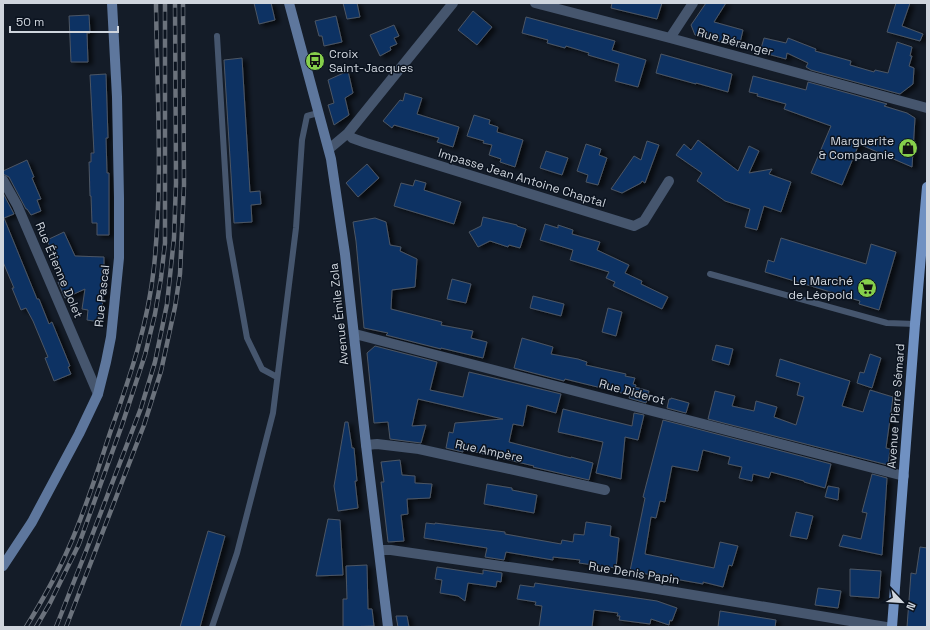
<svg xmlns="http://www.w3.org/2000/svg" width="930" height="630" viewBox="0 0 930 630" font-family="'Space Grotesk',sans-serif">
  <defs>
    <filter id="shadow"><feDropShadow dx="4.5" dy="2.5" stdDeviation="2" flood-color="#0009"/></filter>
  </defs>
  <rect width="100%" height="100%" fill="#141c28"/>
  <path fill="#0e3163" stroke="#4c5664" filter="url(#shadow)" d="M254,3h17l4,17 -16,4z
    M343,3h14l3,14 -13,2z
    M612,3h50l-5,16 -46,-11z
    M706,3h20l-12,19 29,8 -4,17 -44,-12 -4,-10z
    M896,3h14l-8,23 21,8 -3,7 -33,-9z
    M473,11l19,16 -15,18 -19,-15z
    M89,15l1,18h-3l1,29h-17l-2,-46z
    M336,16l6,26 -18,4 -2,-10h-3l-4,-15z
    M526,17l89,24 -3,9 34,10 -8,27 -23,-6 4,-17 -31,-9 1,-2 -23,-7 -1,2 -18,-5 1,-3 -26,-7z
    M394,25l5,11 -5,2 3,6 -7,3 1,3 -11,6 -10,-21z
    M764,38l22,5 2,-5 28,11 -1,2 36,10 -1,4 24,7 1,-2 13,3 9,-31 15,5 -2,9h2l-3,10 5,2 -1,16 -13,10 -89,-24 -5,-3 2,-4 -21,-10 -1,6 -26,-7z
    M661,54l71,20 -4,18 -32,-9v1l-40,-11z
    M242,58l8,134 10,-1 1,13 -10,1 1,17 -18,1 -10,-163z
    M348,71l5,22 -8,5 4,17 -15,10 -6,-20 6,-2 -6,-23z
    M106,74l2,64h-2l1,35h2v62h-12v-12h-5l-1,-27h-1l-1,-34h2v-9h3l-4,-78z
    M753,76l53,14 2,-8 79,22 -3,2 23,7 8,5 -3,49 -53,-23 -17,41 -31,-12 20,-47 -47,-17 2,-5 -29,-8 1,-2 -9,-2z
    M405,93l17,5 -5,16 42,13 -6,20 -16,-5 2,-4 -45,-13 -2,3 -9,-7 17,-21 3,1z
    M474,115l16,5 -1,4 9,3 -1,5 26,8 -8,27 -15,-5 1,-3 -12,-4 3,-10 -9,-2 1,-2 -17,-5z
    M698,140l40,31 11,-25 10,5 -10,22 23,-4 -3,5 22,8 -10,30 -17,-6 -7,24 -12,-3 5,-18 -25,-8 -28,-20 5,-8 -26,-18 8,-11 7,6z
    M647,141l12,4 -14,38 -3,-2 -1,2 -19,10 -11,-4 23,-33 7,4z
    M586,144l15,5 -2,6 8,3 -9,27 -12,-3 2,-7 -11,-4z
    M546,151l22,7 -6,17 -22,-7z
    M27,160l7,17 -2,1 9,21 -4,1 4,11 -10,4 -4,-6h-1l-17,-32 -6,-3v-3z
    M367,164l12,14 -21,19 -12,-14z
    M415,180l11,3 -2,7 37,12 -7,22 -60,-18 7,-23 12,3z
    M3,193l11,21 -10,4 33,81h2l10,25 3,-2 18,44 -2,1 3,7 -17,7 -9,-23 3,-1 -15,-36 -7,-13 -5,2 -9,-22h2l-11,-26z
    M483,217l34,8v1l9,3 -6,19 -11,-3 -1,2 -18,-6 -12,6 -9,-15 12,-6z
    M375,218l11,4 4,23 11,2 -1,4 17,8 -2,28 -23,3 -1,19 51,13 -1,3 32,6 -2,7 16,4 -4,16 -42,-10v1l-55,-14 2,-2 -24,-5 -8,-87 -3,-19z
    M545,224l13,4v-3l15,5 -1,4 28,8 -3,8 32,15 -4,8 17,8 -1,3 27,13 -6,12 -49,-23 2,-4 -9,-4 3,-6 -39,-12 3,-10 -33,-10z
    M64,232l11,24 29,1v35l-4,30 -13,-2 1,-10 -6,-1 3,-20 -20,9 -7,-16 6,-2 -17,-40z
    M781,238l85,26 5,-20 25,8 -17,58 -20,-6 1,-3 -95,-29 3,-12 6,2z
    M452,279l19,5 -5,19 -19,-4z
    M533,296l31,8 -3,12 -31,-8z
    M608,308l14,4 -6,24 -14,-4z
    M522,338l31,9 -2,7 27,5 9,3 -1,3 40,9 -1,2 10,2 -2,6 3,1 -1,2 14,4 -3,12 -17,-5 1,-3 -65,-16 -1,2 -50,-13z
    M716,345l17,4 -4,16 -17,-5z
    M375,346l62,16 -7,28 33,7 6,-25 92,22 -5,19 -29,-8 -4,21 -10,-2 -4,18 62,16v-1l22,6 -4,17 -56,-13 1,-1 -71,-17v3l-17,-4 3,-16 4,1 2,-10 48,-4 -85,-20 -6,27 14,-1 -5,18 -31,-4 -2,-17 -14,1 -7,-70z
    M870,354l11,4 -9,30 -15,-5 3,-11 4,1z
    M780,359l70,22 -8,25 21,6 7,-22 23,7 -7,51 4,1 -2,16 -180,-46 7,-28 20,5 -3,10 22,5 2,-10 21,6 -3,10 22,8 8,-28 -7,-2 3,-12 -24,-7z
    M671,398l18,5 -3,10 -19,-5 2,-9h2z
    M563,409l69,17 2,-13 10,2 -6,25 -13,-3 -4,42 -25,-6 7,-31 -45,-10z
    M663,420l168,44 -6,24 -21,-6v-1l-33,-9 -2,6 -16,-4 -1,7 -13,-3 3,-11 -14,-3 2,-7 -27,-7 -5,21 -26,-5 -7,36 -5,-1 -4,17 -5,-1 -6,37 69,14 6,-26 18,4 -6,20 -3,-1 -6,22 -20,-5v2l-73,-13 15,-73 -2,-1z
    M345,422h3l4,26h2l3,33h-2l3,27 -20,3 -4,-25z
    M400,460l2,15 13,1v7l17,1 -2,14 -23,1 1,15 -7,1 3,26 -16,1 -7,-60h3l-3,-20z
    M872,474l15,4 -5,77 -43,-9 4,-11 18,4 6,-26 -5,-1z
    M487,484l25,4v2l25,5 -3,18 -50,-9z
    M828,486l11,2 -1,12 -13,-3z
    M796,512l17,4 -6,23 -17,-3z
    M328,519l12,1 3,55 -27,1z
    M586,522l25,4 -1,10 9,2 -3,30 -37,-5 1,-3 -27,-3v3l-47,-8 -2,8 -19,-3 2,-9 -63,-10 2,-15 9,1v-1l70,9v2l56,10 1,-4 11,2 1,-8 10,1z
    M208,531l17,5 -25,91h-20z
    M920,547l7,1v79h-20l4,-54 5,1z
    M367,565l1,44h4l2,17 -31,1v-28h4l-1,-33z
    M437,567l46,7v-4l19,3 -1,9 -4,-1 -1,6 -28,-4 -3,18 -7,-5 -18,-3 2,-13 -7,-1z
    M850,569l31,2 -2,27 -29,-2z
    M535,583l122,18 20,7 -5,13 -2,-1 -1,5 -18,-6 -1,5 -31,-4 1,-4h-3l1,-3 -24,-3 -2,17h-53l3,-21 -7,-1 1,-3 -19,-3 3,-14 14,2z
    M818,588l23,3 -3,17 -23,-3z
    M720,611l56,9 -1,7h-57z
    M396,616h11l2,11h-11z"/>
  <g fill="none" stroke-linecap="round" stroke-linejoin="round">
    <path stroke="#46566e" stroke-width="6" d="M217,36l12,201 18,101 15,31 15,8
      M710,274l177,49 28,1
      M212,627l25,-74 36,-140 23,-185 6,-88 5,-24 11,-3"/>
    <path stroke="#46566e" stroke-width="10" d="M535,3l135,35 257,70
      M670,38l23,-35
      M348,133l4,5 14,5 268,83 10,-5 25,-40
      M329,149l19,-16 105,-130
      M3,180l14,25 81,189
      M355,334l549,142
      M366,445l11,-1 42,5 186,41
      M379,550h12l242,35 253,42"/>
    <path stroke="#5e779d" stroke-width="10" d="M289,3l42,156 14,95 21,191 22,182
      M3,566l29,-44 47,-88 19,-40 8,-32 5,-25 8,-79v-60l-2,-101 -5,-94"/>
    <path stroke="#7091c2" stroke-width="10" d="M892,627l23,-303 12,-137"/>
    <g stroke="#6b727c" stroke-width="4.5">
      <path id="rail" d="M26,627c16,-26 31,-52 43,-80 17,-38 29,-78 42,-117 19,-53 37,-106 43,-163 9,-87 3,-176 2,-264
        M36,627l14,-24 29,-59 43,-119 23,-70 10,-41 6,-36 4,-35v-240
        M56,627l32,-81 53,-138 14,-46 12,-58 7,-66 2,-55 -1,-180
        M66,627l78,-202 17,-54 14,-64 5,-33 4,-89 -1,-182"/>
    </g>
    <use href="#rail" stroke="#0b131f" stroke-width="3" stroke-dasharray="9" stroke-linecap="butt"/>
  </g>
  <defs>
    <g id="bus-disc" transform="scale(1)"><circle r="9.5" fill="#86cf4b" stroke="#0b131f"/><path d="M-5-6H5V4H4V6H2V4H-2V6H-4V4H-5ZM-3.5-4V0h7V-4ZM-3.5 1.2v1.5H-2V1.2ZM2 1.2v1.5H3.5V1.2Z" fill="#111"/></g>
    <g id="shop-disc" transform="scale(1)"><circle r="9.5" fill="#86cf4b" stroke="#0b131f"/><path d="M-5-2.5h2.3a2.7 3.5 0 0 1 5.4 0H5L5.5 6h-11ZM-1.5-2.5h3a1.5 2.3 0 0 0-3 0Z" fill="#111"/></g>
    <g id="supermarket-disc" transform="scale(1)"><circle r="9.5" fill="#86cf4b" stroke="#0b131f"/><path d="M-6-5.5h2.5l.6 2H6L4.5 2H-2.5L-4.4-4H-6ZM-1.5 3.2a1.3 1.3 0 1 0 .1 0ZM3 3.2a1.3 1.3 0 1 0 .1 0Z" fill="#111"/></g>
  </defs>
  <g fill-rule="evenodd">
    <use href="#bus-disc" x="315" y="61"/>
    <use href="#shop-disc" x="908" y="148"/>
    <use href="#supermarket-disc" x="867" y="288"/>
  </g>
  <g text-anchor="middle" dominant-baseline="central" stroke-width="3" stroke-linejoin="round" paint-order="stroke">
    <g font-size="12" fill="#cfd5dd" stroke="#0b131f">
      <text transform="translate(735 42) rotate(15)">Rue Béranger</text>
      <text transform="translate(522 178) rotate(17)">Impasse Jean Antoine Chaptal</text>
      <text transform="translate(59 270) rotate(67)">Rue Étienne Dolet</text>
      <text transform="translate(102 296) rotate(-84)">Rue Pascal</text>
      <text transform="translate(339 314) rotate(-96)">Avenue Émile Zola</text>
      <text transform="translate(632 392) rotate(15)">Rue Diderot</text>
      <text transform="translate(896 406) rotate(-86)">Avenue Pierre Sémard</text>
      <text transform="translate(489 451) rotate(12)">Rue Ampère</text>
      <text transform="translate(634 573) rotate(9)">Rue Denis Papin</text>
    </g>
    <g font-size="12" fill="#cfd5dd" stroke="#0b131f" text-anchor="end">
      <text x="329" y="54" text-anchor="start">Croix<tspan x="329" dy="14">Saint-Jacques</tspan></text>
      <text x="894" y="141">Marguerite<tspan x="894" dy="14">&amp; Compagnie</tspan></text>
      <text x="853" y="281">Le Marché<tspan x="853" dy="14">de Léopold</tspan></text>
    </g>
  </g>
  <rect width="930" height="630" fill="none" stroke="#cfd5dd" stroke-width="8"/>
  <g transform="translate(902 602) rotate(115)" stroke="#0b131f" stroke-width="3" paint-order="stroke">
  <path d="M0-3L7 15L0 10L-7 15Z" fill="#cfd5dd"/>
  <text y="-6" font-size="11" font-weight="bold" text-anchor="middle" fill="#cfd5dd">N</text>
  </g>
  <path d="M10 26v6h108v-6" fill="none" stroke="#cfd5dd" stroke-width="2"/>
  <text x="16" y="26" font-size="12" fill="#cfd5dd" stroke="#0b131f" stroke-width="3" paint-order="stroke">50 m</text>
</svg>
